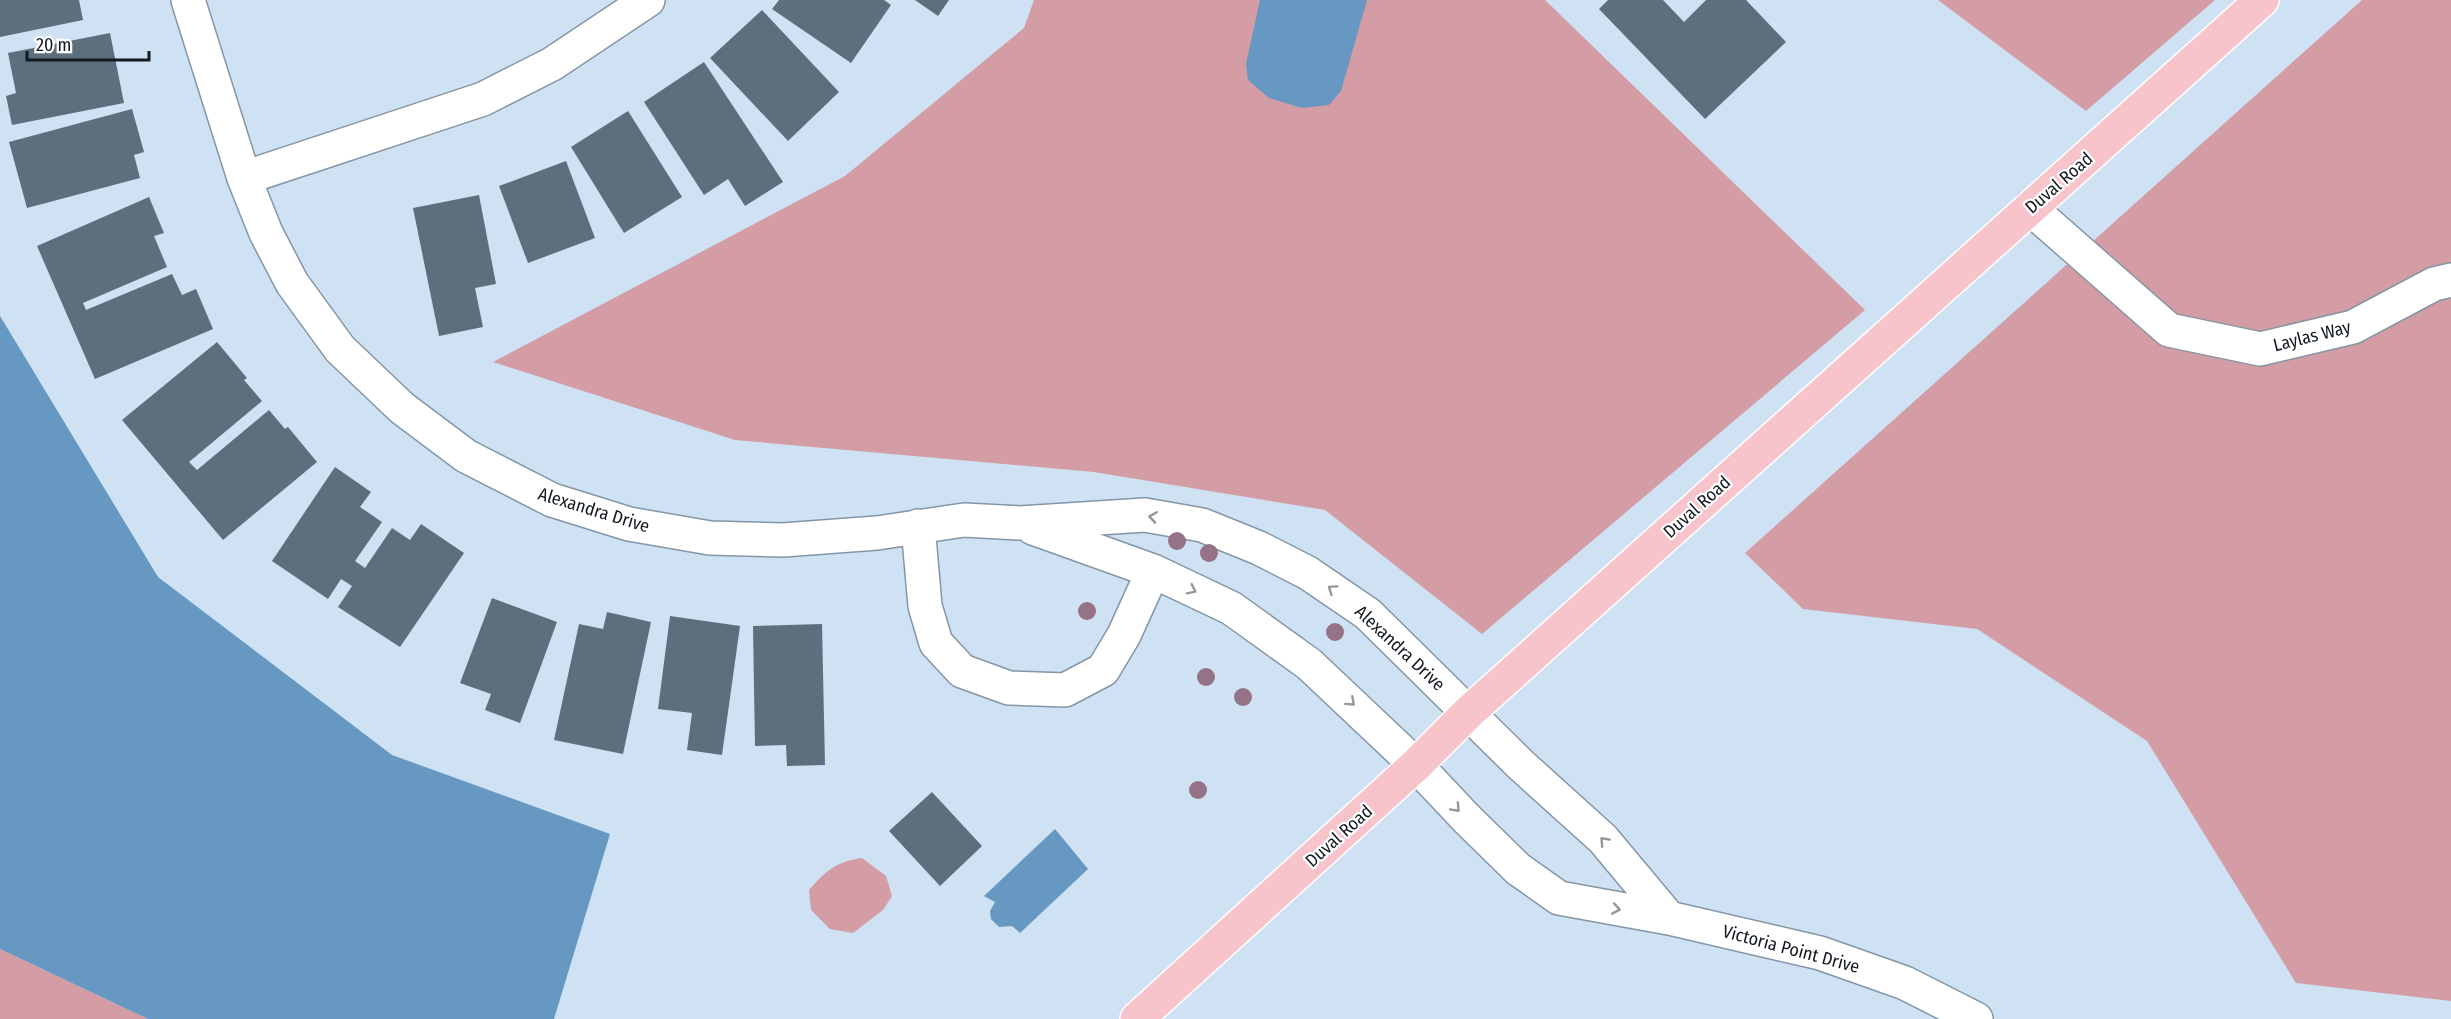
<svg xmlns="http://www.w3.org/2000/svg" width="2451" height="1019" viewBox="0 0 2451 1019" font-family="'Fira Sans Condensed',sans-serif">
  <rect width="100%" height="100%" fill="#cee2f3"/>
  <path fill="#d49ca4" d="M1034,0h511l320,310 -383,324 -157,-124 -231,-38 -359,-32 -242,-78 352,-186 179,-148z
    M1938,0h277l-129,111z
    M2362,0h89v1001l-155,-18 -149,-242 -170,-112 -174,-20 -58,-56z
    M862,858l24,18 6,20 -9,14 -30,23 -23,-4 -19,-19 -2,-20c17,-19 26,-28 53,-32z
    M0,949l148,70h-148z"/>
  <path fill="#6698c2" d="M1260,0h107l-26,91 -12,14 -27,3 -33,-10 -21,-18 -2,-16z
    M0,316l158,261 234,178 218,79 -56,185h-406l-148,-70z
    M1055,829l33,40 -68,64 -8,-7 -13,1 -8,-8 -1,-8 5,-9 -11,-6z"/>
  <path fill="#5d6e7d" d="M0,0h79l4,20 -83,17z
    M779,0h105l7,5 -40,58 -79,-54z
    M915,0h34l-11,16z
    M1608,0h55l21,22 22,-22h40l40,42 -81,77 -106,-110z
    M762,10l77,82 -51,49 -78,-83z
    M110,33l14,70 -112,22 -6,-29 10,-3 -8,-40z
    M704,62l79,120 -38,24 -17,-27 -24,16 -60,-93z
    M132,109l12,43 -10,3 6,23 -113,30 -18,-66z
    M628,111l54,86 -58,36 -53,-86z
    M566,161l29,77 -67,25 -29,-77z
    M479,195l17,89 -21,4 8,39 -44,9 -26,-128z
    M149,197l15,36 -10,3 13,31 -84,36 3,7 86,-36 10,21 14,-6 17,40 -118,50 -58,-133z
    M217,342l30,36 -3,2 18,21 -73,61 8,8 72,-60 16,19 3,-2 29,35 -94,78 -101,-120z
    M335,467l36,25 -11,15 22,15 -27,39 10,7 27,-40 18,12 11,-16 43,29 -64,94 -62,-40 14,-21 -11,-7 -13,20 -56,-38z
    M492,598l65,24 -37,101 -35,-13 6,-16 -31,-11z
    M607,612l44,10 -28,132 -69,-14 25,-116 24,5z
    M670,616l70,10 -18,129 -35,-5 5,-37 -34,-4z
    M822,624l3,141 -38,1 -1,-21 -31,1 -2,-120z
    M932,792l50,54 -42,40 -51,-55z"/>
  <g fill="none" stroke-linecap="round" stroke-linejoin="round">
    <g stroke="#8496a6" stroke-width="36">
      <path id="minor" d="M188,0l56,178 22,55 26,50 48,66 62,59 64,48 86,44 77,24 81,14 73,2 94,-7 87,-13 56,3 125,-8 57,10 57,23 49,25 60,41 153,151 82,74 66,79
        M244,178l239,-79 69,-35 96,-64
        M2030,208l139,122 91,19 93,-22 81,-43 17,-4
        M918,526l7,80 11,37 26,28 47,17 56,2 38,-20 21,-35 29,-64
        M1033,528l120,43 78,37 78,56 107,101 50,53 52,51 41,29 110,20 151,35 85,30 71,36"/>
    </g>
    <g stroke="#fff" stroke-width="36">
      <path id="major" d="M1137,1019l279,-254 53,-53 793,-712"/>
    </g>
    <use href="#minor" stroke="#fff" stroke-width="33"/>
    <use href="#major" stroke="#f7c4cb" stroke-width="33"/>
  </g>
  <g fill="#957286">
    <circle cx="1177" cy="541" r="9"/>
    <circle cx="1209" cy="553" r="9"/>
    <circle cx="1087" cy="611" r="9"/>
    <circle cx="1335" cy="632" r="9"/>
    <circle cx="1206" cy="677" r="9"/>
    <circle cx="1243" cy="697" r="9"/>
    <circle cx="1198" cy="790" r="9"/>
  </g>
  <defs><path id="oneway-chevron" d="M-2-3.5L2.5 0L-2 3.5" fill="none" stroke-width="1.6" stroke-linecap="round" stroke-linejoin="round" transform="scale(1.5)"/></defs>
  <g stroke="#95989b">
    <use href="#oneway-chevron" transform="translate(1153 517) rotate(-171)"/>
    <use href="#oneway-chevron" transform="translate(1332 589) rotate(-145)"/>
    <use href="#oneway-chevron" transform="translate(1192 590) rotate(26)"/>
    <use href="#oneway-chevron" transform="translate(1351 702) rotate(42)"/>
    <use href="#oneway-chevron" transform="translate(1456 808) rotate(47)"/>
    <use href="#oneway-chevron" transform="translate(1604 841) rotate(-133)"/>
    <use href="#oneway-chevron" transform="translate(1616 909) rotate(10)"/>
  </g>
  <g text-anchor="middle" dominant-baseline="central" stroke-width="4.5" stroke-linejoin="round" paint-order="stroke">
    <g font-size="18" fill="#131a21" stroke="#fff">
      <text transform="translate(2059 183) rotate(-41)">Duval Road</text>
      <text transform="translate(2312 336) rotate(-14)">Laylas Way</text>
      <text transform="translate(1697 507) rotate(-42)">Duval Road</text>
      <text transform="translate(594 510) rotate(17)">Alexandra Drive</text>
      <text transform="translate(1400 648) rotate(43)">Alexandra Drive</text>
      <text transform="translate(1339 836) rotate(-42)">Duval Road</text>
      <text transform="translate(1791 949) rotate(15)">Victoria Point Drive</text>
    </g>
  </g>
  <path d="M27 51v9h122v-9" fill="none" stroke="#131a21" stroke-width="3"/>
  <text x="36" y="51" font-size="18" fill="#131a21" stroke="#ffffff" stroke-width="4.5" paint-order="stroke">20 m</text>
</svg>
